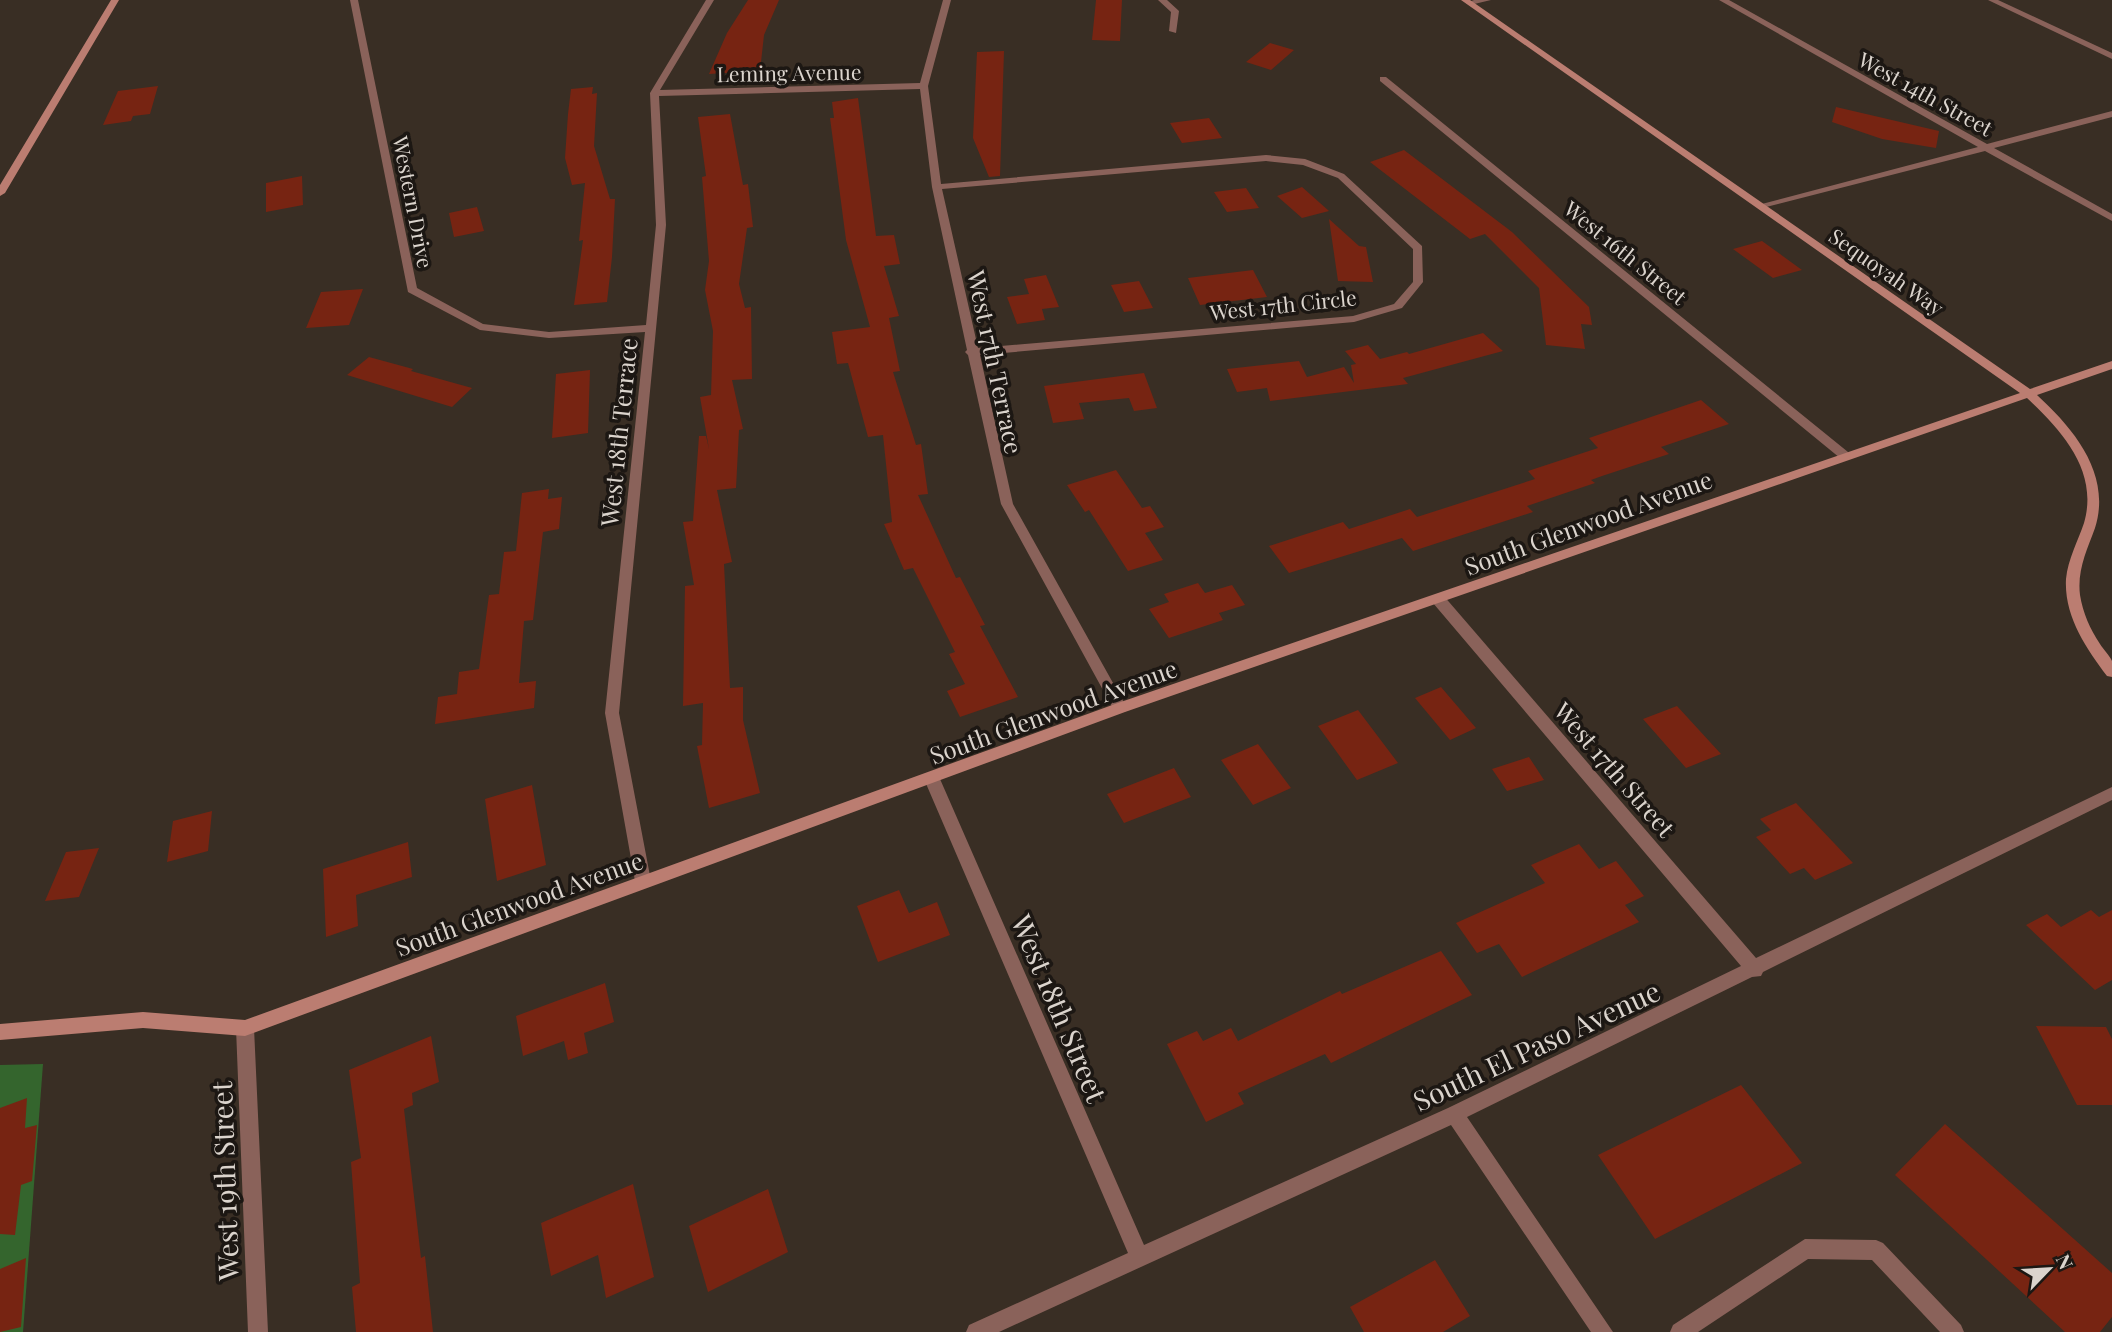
<svg xmlns="http://www.w3.org/2000/svg" width="2112" height="1332" viewBox="0 0 2112 1332" font-family="'Playfair Display',serif">
  <rect width="100%" height="100%" fill="#392e24"/>
  <path fill="#34652d" d="M43,1064l-20,268h-23v-267z"/>
  <path fill="#772412" d="M748,0h31l-15,35 -4,36 -51,3 18,-41z
    M1096,0h26l-2,41 -28,-1z
    M1270,43l24,7 -23,20 -25,-8z
    M1004,51l-4,125 -11,1 -16,-39 4,-86z
    M158,86l-8,28 -17,2 -2,5 -28,4 15,-34z
    M593,87l-1,7 5,-1 -3,53 16,53h5l-3,58 -5,45 -33,3 9,-65 -4,1 6,-58 -13,2 -7,-27 3,-44 3,-25z
    M858,98l18,138 18,-1 6,29 -16,2 15,50 -10,2 11,53 -7,1 23,73 5,-1 7,50 -10,1 38,83 4,-1 25,48 -5,1 38,71 -58,20 -13,-26 18,-7 -16,-30 6,-2 -42,-84 -9,2 -20,-46 8,-2 -9,-87 -15,2 -20,-74 -11,1 -5,-32 38,-5 -24,-87 -16,-122h4l-2,-16z
    M1836,107l103,24 -3,17 -54,-9 -50,-17z
    M730,114l13,71 5,-1 5,43 -6,1 -8,56 6,24 6,-1 1,72 -20,1 11,49 -4,1 -3,58 -19,2 15,72 -8,2 6,124 13,-1v33l17,73 -51,15 -12,-62 5,-1 1,-42 -20,3 2,-120 9,-1 -11,-63 10,-1 6,-85h7l3,13 -9,-52 11,-2 2,-64 -8,-41 4,-29 -7,-84 4,-1 -8,-59z
    M1209,118l13,20 -40,5 -12,-20z
    M1404,150l108,82 77,75 3,18 -11,-1 4,25 -39,-4 -7,-57 -54,-54 -15,5 -100,-77z
    M302,176l1,29 -37,7v-29z
    M1302,187l27,24 -27,7 -25,-22z
    M1246,188l13,20 -32,4 -13,-20z
    M477,207l7,24 -30,6 -5,-24z
    M1329,219l30,27 7,1 7,35 -35,-1z
    M1762,241l40,29 -29,8 -40,-29z
    M1253,270l14,27 -67,8 -12,-27z
    M1046,275l13,32 -17,2 3,11 -28,4 -10,-27 22,-3 -5,-15z
    M1139,281l14,27 -29,4 -13,-27z
    M363,289l-14,36 -43,3 15,-36z
    M1483,333l20,18 -100,27 5,6 -138,17 -3,-13 -30,4 -10,-23 72,-8 8,16 37,-10 10,16 -3,-18 5,-1 -11,-13 23,-6 12,14 27,-7 2,2z
    M369,357l44,12 -2,2 61,17 -20,19 -105,-32z
    M590,370l-2,63 -36,5 4,-64z
    M1144,373l13,35 -23,3 -5,-13 -50,5 5,16 -31,4 -9,-37z
    M1701,400l28,24 -68,23 8,7 -67,22 -11,4 4,3 -68,23 6,6 -120,39 -11,-13 -113,35 -20,-27 74,-24 6,7 61,-20 7,8 118,-38 -7,-8 70,-23 -9,-10z
    M1116,470l26,38 8,-2 14,21 -19,6 18,27 -35,11 -39,-61 -4,2 -18,-27z
    M549,489l-1,10 14,-2 -3,32 -16,3 -10,88 -9,1 -5,62 17,-2 -2,27 -99,16 3,-27 19,-3 2,-22 20,-3 10,-74 10,-1 5,-42 12,-1 6,-58z
    M1198,583l7,10 27,-8 13,20 -26,8 4,7 -54,18 -20,-29 20,-7 -5,-8z
    M1441,687l35,41 -26,12 -35,-42z
    M1677,706l44,48 -35,14 -43,-49z
    M1358,710l40,53 -41,17 -39,-54z
    M1258,744l33,44 -38,17 -32,-45z
    M1529,757l15,23 -37,11 -15,-22z
    M1174,768l17,29 -67,26 -17,-29z
    M532,785l14,80 -49,16 -12,-82z
    M1796,803l57,60 -38,17 -11,-12 -14,6 -34,-37 15,-7 -11,-11z
    M212,811l-4,40 -41,11 6,-41z
    M408,842l4,35 -56,18 2,31 -32,11 -3,-68z
    M1579,844l20,25 17,-8 28,35 -19,9 14,17 -117,55 -23,-33 -22,9 -21,-30 89,-40 -14,-18z
    M99,848l-20,49 -34,4 21,-49z
    M899,890l10,23 28,-11 13,33 -72,27 -21,-56z
    M2091,910l8,7 13,-7v70l-17,10 -69,-65 21,-11 14,13z
    M1441,951l31,44 -141,68 -6,-9 -87,39 6,11 -38,18 -39,-78 30,-13 6,10 28,-13 7,13 102,-50 2,3z
    M605,983l9,39 -30,11 4,20 -20,7 -4,-19 -41,15 -7,-40z
    M2036,1026l70,1 6,12v66h-35z
    M431,1036l8,46 -27,11 1,12 -9,4 17,149 4,-2 8,76h-77l-4,-45 8,-4 -9,-121 10,-4 -12,-88z
    M1741,1085l61,78 -147,76 -57,-84z
    M27,1098l-2,30 12,-3 -5,56 -11,4 -6,50 -15,-1v-126z
    M1945,1124l167,149v44l-12,15h-35l-170,-157z
    M633,1184l21,93 -48,21 -8,-43 -47,21 -10,-53z
    M768,1189l20,63 -80,40 -19,-66z
    M26,1258l-5,69 -21,5v-63z
    M1435,1260l35,56 -27,16h-79l-14,-25z"/>
  <g fill="none" stroke-linecap="round" stroke-linejoin="round">
    <path fill="#8a625a" fill-rule="evenodd" d="M350,0h8l59,288 66,36 66,8 97,-7 10,-100 -6,-132 56,-93h8l-54,90 260,-7 23,-83h8l-23,86 13,98 325,-29 39,4 39,15 78,72 1,36 -21,26 -48,14 -374,33 33,149 114,204 -2,4h-10l-114,-208 -33,-149 -3,-3 2,-2 -35,-163 -12,-98 -261,7 7,129 -47,488 32,168 -2,5 -6,2 -6,-2 -2,-5 -30,-168 40,-381 -96,6 -69,-8 -72,-38zM1266,161l37,4 35,13 75,71v33l-19,22 -41,12 -375,32 -36,-159z
      M1158,0h9l12,11 -3,22 -7,-2 2,-19z
      M1474,0h17l-21,5 -4,-2z
      M1719,0h10l258,144 125,-33v6l-118,31 118,66v7l-127,-70 -227,58v-4l220,-58z
      M1988,0h10l114,53v6z
      M1380,77h6l462,375 2,3 -2,3h-8l-460,-377z
      M1438,594l5,1 313,363 356,-171v13l-349,172 -2,4 -9,1 -285,140 146,215h-22l-140,-207 -452,207h-33l3,-7 159,-72 -204,-474 3,-4 5,-2 5,2 3,4 204,466 304,-137 293,-142 -308,-363 -2,-4z
      M245,1020l6,2 3,6 14,304h-20l-12,-304 3,-6z
      M1805,1239l71,1 7,3 78,82 3,7h-24l-68,-72 -64,-1 -110,73h-28l3,-7z"/>
    <path fill="#bb7d71" fill-rule="evenodd" d="M111,0h8l-114,193 -5,3v-11z
      M1461,0h9l560,389 82,-28v8l-75,26c37,34 75,79 58,133 -8,22 -18,42 -15,67 3,18 10,34 20,49 3,5 10,12 12,17 0,5 0,12 0,16l-5,-1c-21,-28 -43,-60 -41,-97 2,-20 12,-38 18,-56 15,-52 -22,-92 -57,-125l-902,314 -880,324 -102,-8 -143,12v-16l143,-12 102,8 870,-316 905,-311z"/>
  </g>
  <g text-anchor="middle" dominant-baseline="central" stroke-width="7" stroke-linejoin="round" paint-order="stroke">
    <g font-size="21" fill="#dbd4cd" stroke="#1c1713">
      <text transform="translate(789 72) rotate(-1)">Leming Avenue</text>
      <text transform="translate(1926 93) rotate(29)">West 14th Street</text>
      <text transform="translate(414 202) rotate(79)">Western Drive</text>
      <text transform="translate(1626 252) rotate(39)">West 16th Street</text>
      <text transform="translate(1887 271) rotate(35)">Sequoyah Way</text>
      <text transform="translate(1283 304) rotate(-6)">West 17th Circle</text>
    </g>
    <g font-size="24" fill="#dbd4cd" stroke="#1c1713">
      <text transform="translate(996 362) rotate(78)">West 17th Terrace</text>
      <text transform="translate(618 432) rotate(-84)">West 18th Terrace</text>
      <text transform="translate(1588 522) rotate(-20)">South Glenwood Avenue</text>
      <text transform="translate(1053 711) rotate(-20)">South Glenwood Avenue</text>
      <text transform="translate(1615 769) rotate(49)">West 17th Street</text>
      <text transform="translate(519 903) rotate(-20)">South Glenwood Avenue</text>
    </g>
    <g font-size="28" fill="#dbd4cd" stroke="#1c1713">
      <text transform="translate(1060 1008) rotate(67)">West 18th Street</text>
      <text transform="translate(1536 1045) rotate(-25)">South El Paso Avenue</text>
      <text transform="translate(224 1181) rotate(-92)">West 19th Street</text>
    </g>
  </g>
  <g transform="translate(2049 1269) rotate(65)" stroke="#1c1713" stroke-width="5" paint-order="stroke">
  <path d="M0-5L12 26L0 18L-12 26Z" fill="#dbd4cd"/>
  <text y="-10" font-size="19" font-weight="bold" text-anchor="middle" fill="#dbd4cd">N</text>
  </g>
</svg>
